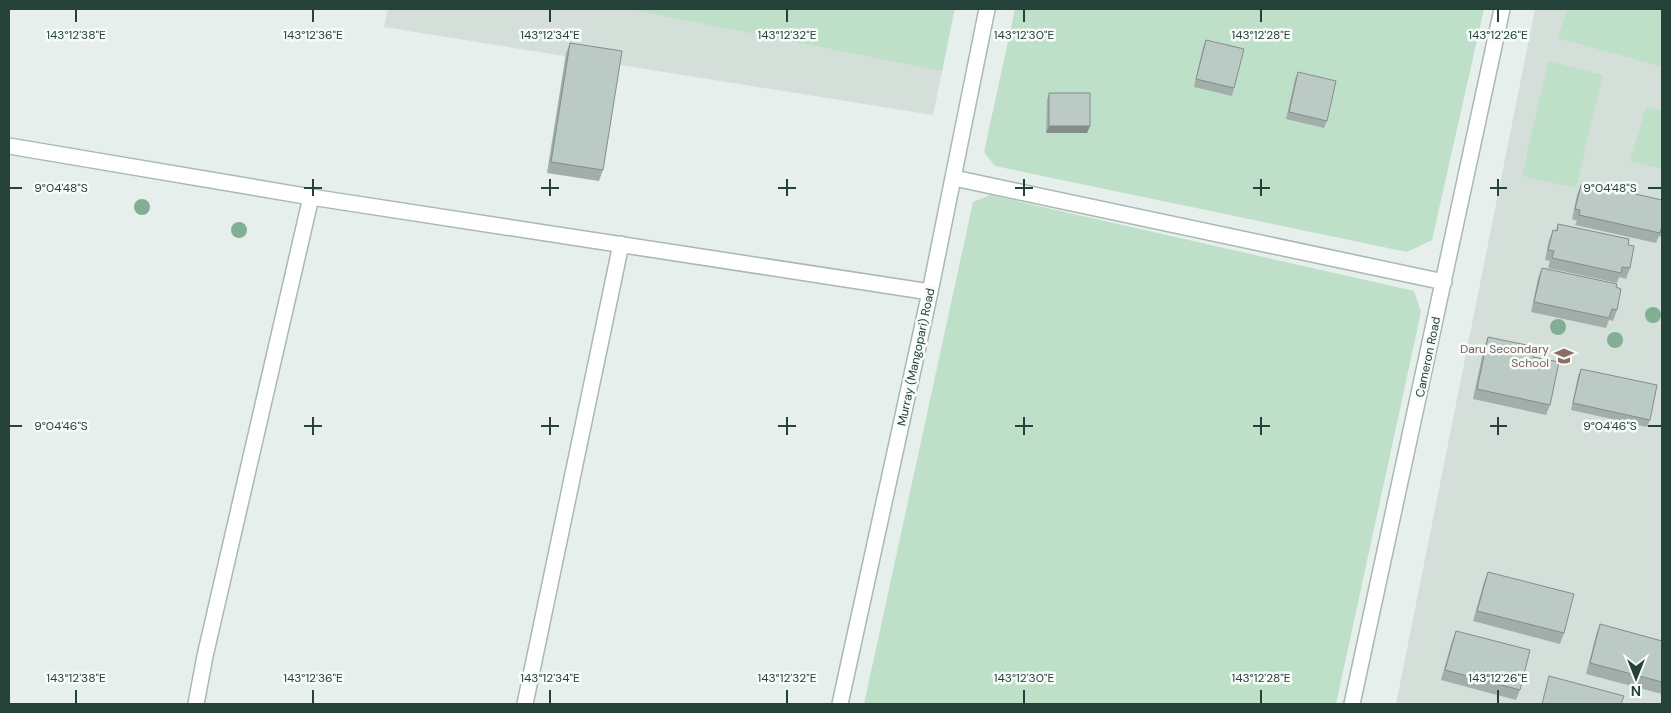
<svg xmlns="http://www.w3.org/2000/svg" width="1671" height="713" viewBox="0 0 1671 713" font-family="'DM Sans',sans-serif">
  <rect width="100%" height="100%" fill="#e6efeb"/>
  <path fill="#d4dfda" d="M388,9h567l-22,106 -549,-88z
    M1535,9h127v695h-266z"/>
  <path fill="#bfe0c8" d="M628,9h326l-12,62z
    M1015,9h469l-52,231 -25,12 -412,-86 -11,-14z
    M1567,9h95v58l-104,-29z
    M1548,61l55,14 -27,113 -54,-12z
    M1646,107l16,4v58l-32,-8z
    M990,195l424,96 7,21 -85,392h-472l109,-502z"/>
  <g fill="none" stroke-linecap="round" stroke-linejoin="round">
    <g stroke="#a8b8b2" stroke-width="18">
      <path id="minor" d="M9,146l302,51 619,95
        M954,178l490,104
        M196,704l9,-48 106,-459
        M525,704l96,-460
        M840,704l90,-412 57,-283
        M1352,704l150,-695"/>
    </g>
    <use href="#minor" stroke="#fff" stroke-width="15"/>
  </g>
  <g fill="#80af93">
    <circle cx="142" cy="207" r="8"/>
    <circle cx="239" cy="230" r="8"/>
    <circle cx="1653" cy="315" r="8"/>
    <circle cx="1558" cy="327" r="8"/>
    <circle cx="1615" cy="340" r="8"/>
  </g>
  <path fill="#a1aea9" d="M1206,40l28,48 -2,8 -38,-9 9,-40z
    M570,43l33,127 -4,11 -52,-8 19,-120z
    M1298,72l29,49 -3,7 -38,-9 9,-40z
    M1049,93l41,33 -3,7h-41l1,-33z
    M1586,183l76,17v37l-3,-1 -3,7 -81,-18 2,-4 -5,-2 5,-24 4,-10 4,1z
    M1558,224l70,21 2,23 -4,11 -7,-2 -2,6 -69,-15 2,-7 -5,-1 4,-20 4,-10h3z
    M1542,268l74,19 1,23 -4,11 -4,-1 -3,8 -75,-16 7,-34z
    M1488,337l45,20 17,48 -4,10 -73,-16 11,-52z
    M1581,369l69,51 -3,7 -76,-17 7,-34z
    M1488,572l76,61 -4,11 -87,-23 11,-39z
    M1600,624l62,17v53l-76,-20 10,-39z
    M1456,631l64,59 -4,10 -75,-20 11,-39z"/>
  <path fill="#838d89" d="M1049,126h41l-3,7h-41z"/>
  <path fill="#bbcac4" stroke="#838d89" d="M1206,40l38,9 -10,39 -38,-9z
    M570,43l52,8 -19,119 -52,-8z
    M1298,72l38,9 -9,40 -38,-9z
    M1049,93h41v33h-41z
    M1586,183l76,17v26l-2,7 -81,-18 1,-5 -5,-1 6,-24 5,1z
    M1558,224l71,15 -1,6 6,1 -4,22 -8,-1 -1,6 -69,-15 2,-7 -6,-1 5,-20 4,1z
    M1542,268l75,16 -1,3 5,2 -4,21 -5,-1 -3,9 -75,-16z
    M1488,337l48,10 -3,10 26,5 -9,43 -73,-16z
    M1581,369l76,16 -7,35 -77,-17z
    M1488,572l86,22 -10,39 -87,-22z
    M1600,624l62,17v41l-72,-19z
    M1456,631l74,19 -10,40 -75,-20z
    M1549,676l75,20 -3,8h-79z"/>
  <path fill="none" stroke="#24423a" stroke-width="2" d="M76,10v12M313,10v12M550,10v12M787,10v12M1024,10v12M1261,10v12M1498,10v12M313,179v17M550,179v17M787,179v17M1024,179v17M1261,179v17M1498,179v17M10,188h12M304,188h18M541,188h18M778,188h18M1015,188h18M1253,188h17M1490,188h17M1648,188h13M313,417v18M550,417v18M787,417v18M1024,417v18M1261,417v18M1498,417v18M10,426h12M304,426h18M541,426h18M778,426h18M1015,426h18M1253,426h17M1490,426h17M1648,426h13M76,690v13M313,690v13M550,690v13M787,690v13M1024,690v13M1261,690v13M1498,690v13"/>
  <defs>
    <g id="school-bare" transform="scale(1.5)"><path d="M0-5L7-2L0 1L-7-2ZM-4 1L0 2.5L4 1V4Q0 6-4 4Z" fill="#8d6e63" stroke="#f7fbf9" stroke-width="2.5" paint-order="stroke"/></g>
  </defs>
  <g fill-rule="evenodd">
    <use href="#school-bare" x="1564" y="356"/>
  </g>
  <g text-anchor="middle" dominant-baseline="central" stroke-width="5" stroke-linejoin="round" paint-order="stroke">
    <g font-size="12" fill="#785e54" stroke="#f7fbf9" text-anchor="end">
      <text x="1549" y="349">Daru Secondary<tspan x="1549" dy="14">School</tspan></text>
    </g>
    <g font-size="12" fill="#24423a" stroke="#f7fbf9">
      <text transform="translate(916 357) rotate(-78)">Murray (Mangopari) Road</text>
      <text transform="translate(1428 357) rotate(-78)">Cameron Road</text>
    </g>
  </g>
  <g font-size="12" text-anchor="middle" fill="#24423a" stroke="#f7fbf9" stroke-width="5" stroke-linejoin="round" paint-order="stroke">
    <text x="76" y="39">143°12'38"E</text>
    <text x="313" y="39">143°12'36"E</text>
    <text x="550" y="39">143°12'34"E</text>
    <text x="787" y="39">143°12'32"E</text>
    <text x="1024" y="39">143°12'30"E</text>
    <text x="1261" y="39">143°12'28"E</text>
    <text x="1498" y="39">143°12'26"E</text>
    <text x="1610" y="192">9°04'48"S</text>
    <text x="61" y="192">9°04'48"S</text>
    <text x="1610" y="430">9°04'46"S</text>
    <text x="61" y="430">9°04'46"S</text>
    <text x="76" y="682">143°12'38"E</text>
    <text x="313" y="682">143°12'36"E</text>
    <text x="550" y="682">143°12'34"E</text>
    <text x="787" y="682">143°12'32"E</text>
    <text x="1024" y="682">143°12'30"E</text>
    <text x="1261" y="682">143°12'28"E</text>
    <text x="1498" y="682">143°12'26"E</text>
  </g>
  <rect width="1671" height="713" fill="none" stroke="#24423a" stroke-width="20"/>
  <g transform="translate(1636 678) rotate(180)" stroke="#f7fbf9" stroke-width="4" paint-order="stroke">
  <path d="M0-4L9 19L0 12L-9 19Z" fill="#24423a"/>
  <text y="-8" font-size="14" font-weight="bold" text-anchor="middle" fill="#24423a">N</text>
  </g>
</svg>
